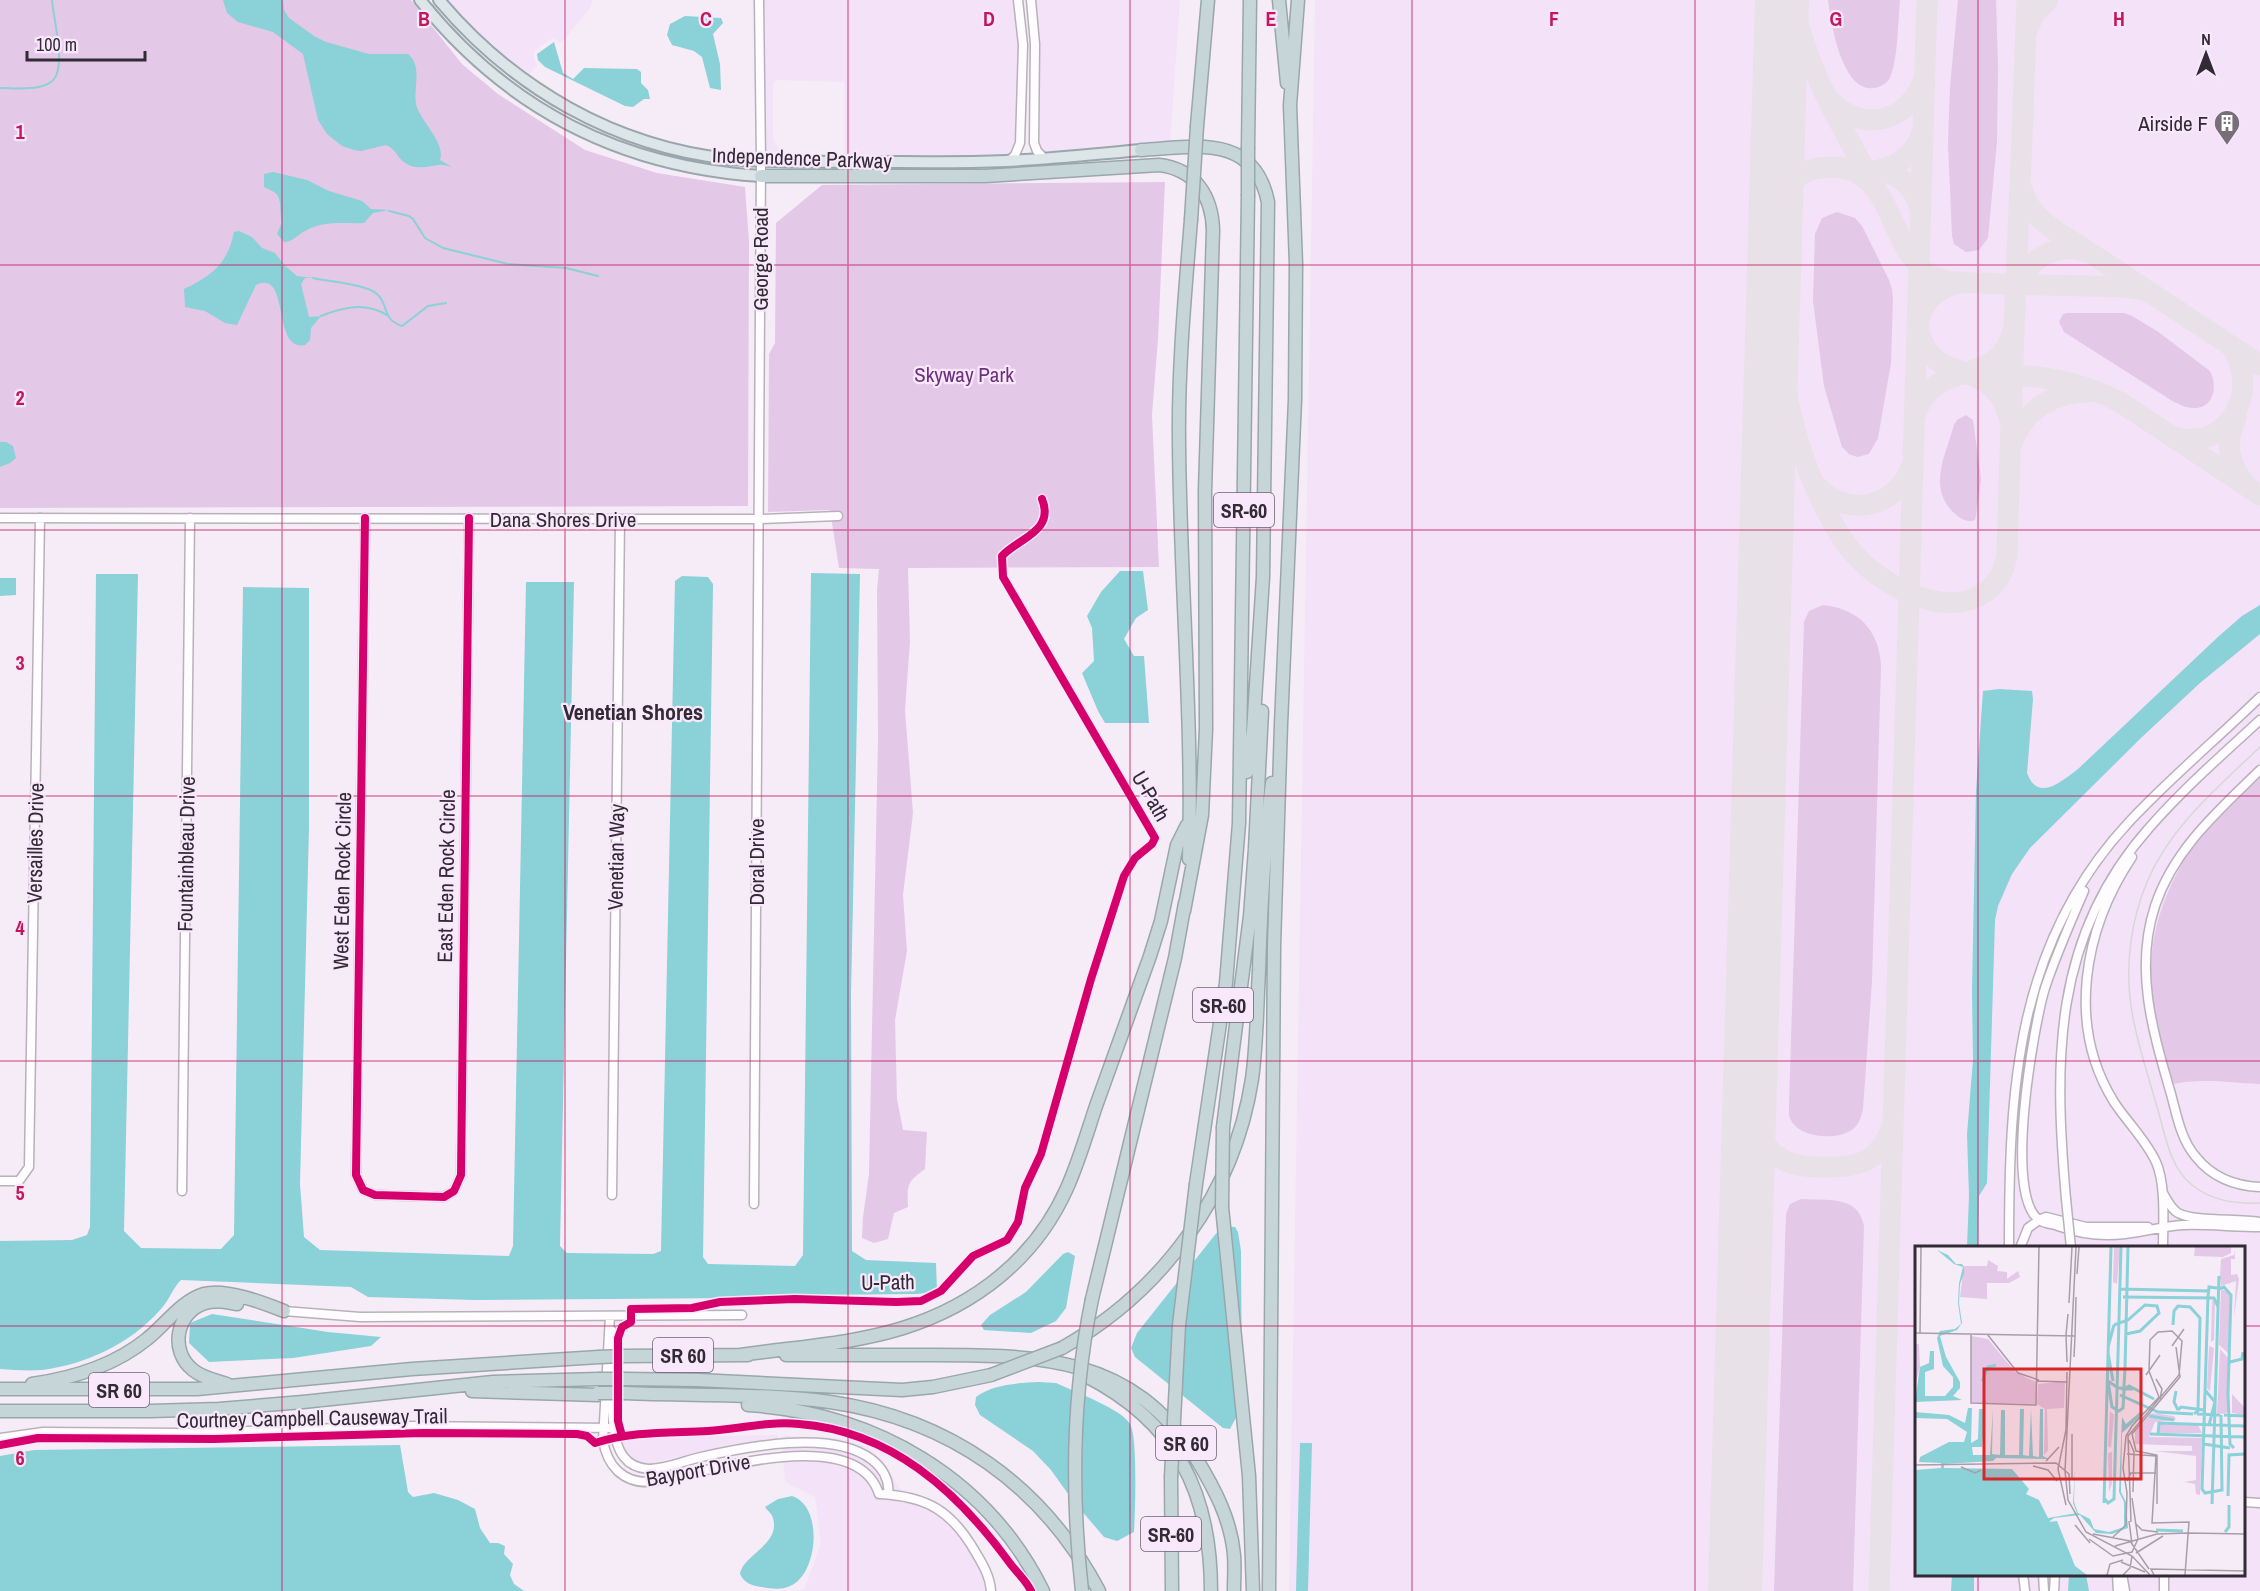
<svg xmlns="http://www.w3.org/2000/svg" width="2260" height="1591" viewBox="0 0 2260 1591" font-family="'Archivo Narrow',sans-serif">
  <rect width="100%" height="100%" fill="#f6ecf7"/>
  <path fill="#f4e2f8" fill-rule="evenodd" d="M445,0h147l-1,7 -29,35 -2,1 -7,-5 -18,12 -1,7 3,9 -10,11 -45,-37z
    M763,0h250l6,45 -3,97 -4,10 -4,4 -167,1 3,-4v-71l-68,-2 -3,4v55l10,17h-18z
    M1035,0h145l-10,143 -126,9 -6,-9 1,-104z
    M1315,0h945v1591h-971zM1916,1248h328v326h-328z
    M778,1435v4l-45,6 -86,19 -9,-2 -9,-6 -10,-19z
    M781,1436l58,2 29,9 19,19 13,23 36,12 15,10 15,16 26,45 3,19h-204l13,-1 17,-47 -6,-46 -30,-15z"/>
  <path fill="#e3c8e8" d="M0,0h411l51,64 36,30 87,56 72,23 88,14 4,54 -1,265 -748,2z
    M1828,0h72c-2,20 -2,57 -9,75 -2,7 -9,12 -17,13 -32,5 -43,-65 -46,-88z
    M1958,0h38l2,66 -1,75 -9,97 -9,12 -13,2 -12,-8 -2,-8 -4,-93 2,-56z
    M1165,182l-7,157 -6,76 7,152 -251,1 2,73 -5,69 8,103 -10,82 4,56 -12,69 2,79 6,31 24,2 -2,37c-18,13 -18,16 -17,38l-14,6 -6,26 -14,4 -12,-5 1,-21 6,-43 9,-436 -1,-149 2,-20 -40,-1 -9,-58 -62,2 1,-158 6,-11 1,-120 46,-38z
    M1837,212l18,6 7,8 27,54 3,9 1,10 -2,64 -13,75 -9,16 -12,3 -8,-3 -7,-7 -18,-61 -11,-85 2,-67 7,-16z
    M2068,313h56l8,3 25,15 53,40c8,15 4,38 -17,37 -7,0 -14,-4 -19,-6l-110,-70 -5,-10 4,-8z
    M1966,415l7,5 8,59 -5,36 -1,5c-9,3 -15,-2 -21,-7 -27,-25 -8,-59 0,-88l3,-5z
    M1823,605c36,4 56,25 58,61l-9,315 -9,128c-2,9 -5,19 -15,23 -15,8 -49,5 -57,-12 -3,-4 -2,-9 -2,-14l15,-484 5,-11z
    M2260,778v306c-27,-1 -61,-6 -86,0 -30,-82 -35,-148 11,-225 7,-12 14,-24 23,-34 16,-17 35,-31 52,-47z
    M1801,1199c25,2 57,-5 63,27l-11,365h-79l12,-377 4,-10z"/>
  <path fill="#8ad1d8" d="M223,0h60l1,10 5,8 25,18 12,6 43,12h39c15,12 5,34 8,50 4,17 30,39 24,56l12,7c-4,-1 -10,-3 -14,-2 -11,2 -24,5 -34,-3 -7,-5 -9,-14 -18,-17l-25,6 -7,-1 -12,-4 -15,-12 -9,-14 -15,-66 -30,-22 -35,-10 -11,-9z
    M685,16l36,2 2,5 -10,11 7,30 1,26 -11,-2 -8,-31 -8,-6 -22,-6 -5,-10 3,-11z
    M554,42l9,31 10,6 11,-11 53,1 4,3v11l7,7 2,9h-6l-11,8 -8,-1 -80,-39 -7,-7 -1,-6z
    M273,172l34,8 22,11 33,10 9,8 18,1 -16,3 -9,10c-21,1 -39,-3 -59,8 -8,4 -12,11 -21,11l-7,-8 5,-12c-3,-9 1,-25 -8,-30 -3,-2 -7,-3 -10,-5v-13z
    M239,231l13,6 10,11 13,5 10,13 12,10 16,2h-8l-4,6 8,33 12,-1 -10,12 -1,12 -5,5c-34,7 -14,-77 -49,-60l-19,40 -12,-2 -20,-12 -20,-4 -1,-18c28,-13 44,-26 50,-57z
    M0,442h6l7,4 3,12 -6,5 -10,4z
    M1120,571h23l5,39 -12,8 -12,21 10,17h10l5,67h-44l-7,-12 -16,-38 12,-12 -2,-33 -5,-12 14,-24z
    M811,573l49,1 -9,420 1,257 14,9 70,3 1,28 -19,3 -111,1 -73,3 -259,2 -107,-3 -17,-10 -170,-7c-9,9 -12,21 -21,30 -30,34 -73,54 -118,60 -14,1 -28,0 -42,-1v-128l72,-1 15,-5 3,-8 6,-653h42l-14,657 17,17 80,1 13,-14 9,-648 66,1v239l-9,357 4,53 16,13 189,6 4,-10 13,-664h48l-14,664 7,7 86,1 8,-3 14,-670 7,-5 26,1 5,7 -10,673 5,7 87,2 8,-11z
    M0,578h16v17l-16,1z
    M2260,605v29l-60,49 -58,54 -112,111 -18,26 -14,32 -3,14 -8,263 -8,13 -1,51h-11l2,-51 -2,-62 6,-74 -1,-69 4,-200 7,-100 16,-2 33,2 1,8 -6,74c11,30 35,8 51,-4l141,-133 23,-20z
    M1222,1226l13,1 3,5 3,19 1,155 -12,23 -7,-1 -88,-71 -4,-9 6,-15z
    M1068,1252l7,4 -9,52 -10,13 -25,12 -47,-3 -3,-5 9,-10 36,-23 37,-38z
    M212,1314l116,18 53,5 -10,9 -78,12 -84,4 -20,-19 1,-20z
    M1039,1382l17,1 18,8 -3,107 -20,-28 -18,-19 -53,-36 -5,-10 1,-8c17,-13 43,-14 63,-15z
    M1082,1394c13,7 40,17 48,30 8,13 5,90 4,108l-17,9 -13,-4 -24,-28z
    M1300,1443h12l-4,148h-12z
    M400,1445l8,47 5,5 21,-4 24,7 17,9 5,19 10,15h8l7,3 -1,8 9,10 -3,11 4,9 10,7h-524v-135l34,-6z
    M792,1496c32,10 26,79 -2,90 -8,4 -19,3 -28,1 -10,-1 -18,-4 -22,-13 2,-19 41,-29 33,-56 -1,-4 -6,-8 -8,-11l13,-8z
    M1952,1575h22v16h-23z
    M2069,1575h17l3,16h-21z"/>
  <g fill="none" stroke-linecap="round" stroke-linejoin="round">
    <path stroke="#8ad1d8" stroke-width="2" d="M0,88c14,0 39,3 51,-6 17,-12 2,-64 1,-82
      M389,211l20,5 4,3 12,19 18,10 65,16 58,4 32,8
      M313,278c16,4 53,6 64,16 12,10 4,25 25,32l26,-20 18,-3
      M321,316c22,-9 44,-14 66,-1"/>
    <path stroke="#e8e1e8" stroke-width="21" d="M1793,0c12,66 46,122 78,180
      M2027,0c-4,110 -8,219 -13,329l-7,223c-1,15 -8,29 -20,39 -39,30 -103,-4 -131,-35 -15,-16 -25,-36 -35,-56 -37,-78 -47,-161 -44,-247 1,-34 -3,-78 43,-85 79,-11 62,85 116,110 14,6 30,4 45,5 35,2 71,2 106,3 22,1 45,-1 65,7
      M2028,29l6,-15 14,-14
      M1783,42l5,-39
      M1830,101c32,32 77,22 93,-20
      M1854,169c32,1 58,5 66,41
      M1879,170c21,-5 36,-16 43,-38
      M2022,189c8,31 39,45 64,61
      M1962,283c-16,2 -30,10 -38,24 -6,10 -8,19 -3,31 13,35 41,28 66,45 12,9 19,21 22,35
      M2018,286c11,-30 44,-46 74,-32l168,111
      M1963,373c60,2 102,1 157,29l140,93
      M1916,414c17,-57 81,-25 96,-81
      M2236,418c-11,22 -8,44 7,63
      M2175,437c53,15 85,-45 58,-88
      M2012,444c12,-34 41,-52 77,-52
      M1817,486c29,33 80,22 94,-19
      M1750,1104c5,17 9,37 23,49 14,12 30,14 48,14 34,1 57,-3 70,-38
      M1879,1591l48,-1591"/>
    <path stroke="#e8e1e8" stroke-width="54" d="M1735,1591l47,-1591"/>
    <g stroke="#b8b1ba" stroke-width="11">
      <path id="minor" d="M1031,0l4,44 -1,99 3,8 8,8
        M1009,161l6,-6 5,-12 3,-98 -5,-45
        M0,518l620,1h139l79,-3
        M365,518l-9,657 7,15 12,5 69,2 10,-6 7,-16 8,-657
        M2260,770c-42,41 -86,79 -105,136 -21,64 -2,126 16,188 6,22 10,46 25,63 16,20 39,29 64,30
        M2132,857c-48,72 -66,168 -18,245 13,20 32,38 42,60 10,22 7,61 7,86
        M2084,891c-14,32 -28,64 -39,97 -11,36 -43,213 -4,233 5,3 12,3 17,5 22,8 43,11 67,8 19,-2 38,-8 58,-9 25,-1 51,2 77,2
        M0,1181h19l10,-14 11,-649
        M182,1191l8,-673
        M2163,1193c4,7 8,16 15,20 17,9 60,5 82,9
        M612,1195l8,-676
        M2066,1199c-12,-137 -14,-262 83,-371 34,-39 73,-73 111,-108
        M754,1204l7,-1043 -2,-161
        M2009,1248c0,-157 6,-304 120,-426 41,-44 88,-83 131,-125
        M2020,1248l8,-20 11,-8 7,-3 40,10h62
        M284,1311l76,6 382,-2
        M610,1316l-7,124c4,26 20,43 47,42 53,-8 206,-61 229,12 48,2 73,17 97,59 7,12 14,23 15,38
        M612,1331c5,33 -8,102 12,126 5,7 14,11 24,12 17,0 36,-8 53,-12 45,-10 130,-28 170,2 11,8 19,21 17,35
        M0,1438l43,-6 139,1 223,-7 208,2
        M2244,1502l16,1
        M2023,1574l2,17
        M2043,1574l1,17
        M2117,1574l1,17
        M2122,1574l3,17
        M2054,1591l1,-17
        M2164,1591v-17"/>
    </g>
    <g stroke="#99a7ad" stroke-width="14">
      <path id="major" d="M420,0c88,110 201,167 341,176
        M439,0c74,88 176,147 291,159 45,4 90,2 136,3 46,0 93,1 140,-1 45,-2 90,-7 135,-11"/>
    </g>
    <g stroke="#99a7ad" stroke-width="15">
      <path id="highway" d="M1279,0l8,83
        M1197,126l11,-126
        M1248,147l2,-147
        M1141,150c54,-3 113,-17 127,52l-5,375 -10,155 -6,40
        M761,176h224l174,-11c36,4 53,31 54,65l-8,261 1,238 -4,86 -18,96
        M1189,859c4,-139 -9,-278 -10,-417 -1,-74 6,-148 12,-222
        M1223,1127l27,-211 5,-67 7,-138
        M1196,1184l30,-201 13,-160 9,-627
        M1222,1207l27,269 4,115
        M1092,1299l83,-341 10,-55
        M1062,1348c101,-57 172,-154 190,-269 5,-36 5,-73 7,-109 2,-63 5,-125 13,-187
        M741,1355c54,-8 111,-11 162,-27 73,-23 133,-70 164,-140 12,-27 20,-55 29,-82 18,-50 36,-100 54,-150l11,-35 16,-76 10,-20
        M786,1355c49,0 97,0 146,0 108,0 201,1 264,103 18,30 35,61 38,97 1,12 0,24 0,36
        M624,1356l124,-1
        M1086,1376c90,46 125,116 125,215
        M624,1379l74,1 204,10 31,-3 58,-12
        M32,1384c42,-6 82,-18 115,-45 18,-14 34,-38 57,-45 21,-6 60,9 80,17
        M227,1384c-12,-4 -24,-6 -34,-14 -24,-19 -17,-58 12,-67 10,-3 21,-1 32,1
        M0,1389h197l215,-20 187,-12
        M472,1391l126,4
        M625,1393c68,3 138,0 205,9 119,17 213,83 269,189
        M748,1405c125,8 238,71 295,186
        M0,1411h150l69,-2 84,-7 190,-20 106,-3
        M1171,1477l1,114
        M1269,1591l5,-645 7,-222 14,-324 1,-136 -6,-159 8,-105"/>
    </g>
    <use href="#minor" stroke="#fefcfe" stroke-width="8"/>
    <use href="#major" stroke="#dce5e8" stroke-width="10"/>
    <use href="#highway" stroke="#c6d6d8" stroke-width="12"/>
    <path stroke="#d9d6d9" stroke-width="1.5" d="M2260,747c-42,40 -90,80 -113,135 -16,38 -22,83 -16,124 5,35 17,68 26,101 8,26 12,60 35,78 20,16 43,19 68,18"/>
    <g stroke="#b8b1ba" stroke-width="11" stroke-linecap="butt">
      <path id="minor-bridge" d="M2066,1199l5,49"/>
    </g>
    <g stroke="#99a7ad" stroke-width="15" stroke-linecap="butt">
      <path id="highway-bridge" d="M1248,196v-49
        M1191,220l6,-94
        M1222,1207l1,-80
        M599,1357l25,-1
        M991,1375l71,-27
        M599,1379h25
        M598,1393h27
        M1171,1477l8,-152 17,-141
        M1082,1591c-11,-98 -10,-195 10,-292"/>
    </g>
    <use href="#minor-bridge" stroke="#fefcfe" stroke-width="8"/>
    <use href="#highway-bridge" stroke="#c6d6d8" stroke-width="12"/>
    <g stroke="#f9e7fc" stroke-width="11">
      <path id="cycleway" d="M365,518l-9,657 7,15 12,5 69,2 10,-6 7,-16 8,-657
        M622,1436l-4,-15v-83l4,-11 9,-5v-13l61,-1 28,-6 75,-3 101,3 25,-1 20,-10 32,-35 34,-16 11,-18 7,-34 16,-34 50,-175 33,-103 11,-18 17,-14 3,-6 -152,-261 -1,-21c17,-18 53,-25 40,-57
        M0,1445l38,-7 176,1 209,-6 154,1 10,2 8,7c37,-12 74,-10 113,-12 30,-2 60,-10 91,-7 92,7 158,67 210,138 7,10 17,18 22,29"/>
    </g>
    <use href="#cycleway" stroke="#d6006c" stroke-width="8"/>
  </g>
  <path fill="none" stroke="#c2185b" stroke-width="1.5" stroke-opacity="0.55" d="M282,0v1591M565,0v1591M848,0v1591M1130,0v1591M1412,0v1591M1695,0v1591M1978,0v1248M0,265h2260M0,530h2260M0,796h2260M0,1061h2260M0,1326h1916M2244,1326h16M1978,1574v17"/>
  <defs>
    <g id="building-pin" transform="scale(1.35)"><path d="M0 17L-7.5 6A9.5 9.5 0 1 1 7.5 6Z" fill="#776e78" stroke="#f9e7fc"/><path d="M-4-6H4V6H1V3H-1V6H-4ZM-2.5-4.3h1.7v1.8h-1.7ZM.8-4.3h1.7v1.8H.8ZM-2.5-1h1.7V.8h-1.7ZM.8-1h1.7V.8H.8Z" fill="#fff"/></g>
  </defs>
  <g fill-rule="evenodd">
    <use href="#building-pin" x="2227" y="123"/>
  </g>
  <g text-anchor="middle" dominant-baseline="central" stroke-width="4.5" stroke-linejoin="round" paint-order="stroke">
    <g fill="#f9e7fc" stroke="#6e6370" stroke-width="1.5">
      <rect x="1214" y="493" width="60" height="34" rx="4.5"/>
      <rect x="1193" y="988" width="60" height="34" rx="4.5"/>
      <rect x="653" y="1338" width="60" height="34" rx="4.5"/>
      <rect x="89" y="1373" width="60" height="34" rx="4.5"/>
      <rect x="1156" y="1426" width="60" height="34" rx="4.5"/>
      <rect x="1141" y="1517" width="60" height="34" rx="4.5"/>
    </g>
    <g font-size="20" font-weight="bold" fill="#322a34">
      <text x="1244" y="510">SR-60</text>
      <text x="1223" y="1005">SR-60</text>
      <text x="683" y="1355">SR 60</text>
      <text x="119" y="1390">SR 60</text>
      <text x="1186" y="1443">SR 60</text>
      <text x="1171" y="1534">SR-60</text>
    </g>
    <g font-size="21" fill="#322a34" stroke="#f9e7fc" text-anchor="end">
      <text x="2208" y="123">Airside F</text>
    </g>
    <g font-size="21" fill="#322a34" stroke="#f9e7fc">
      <text transform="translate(802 158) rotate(2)">Independence Parkway</text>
      <text transform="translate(760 259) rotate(-90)">George Road</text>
      <text x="563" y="519">Dana Shores Drive</text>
      <text transform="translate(1151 796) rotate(60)">U-Path</text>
      <text transform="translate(35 843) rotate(-89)">Versailles Drive</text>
      <text transform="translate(186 854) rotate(-89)">Fountainbleau Drive</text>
      <text transform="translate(616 857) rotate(-89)">Venetian Way</text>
      <text transform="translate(756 862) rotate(-90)">Doral Drive</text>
      <text transform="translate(446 876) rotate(-89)">East Eden Rock Circle</text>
      <text transform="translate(342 881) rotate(-89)">West Eden Rock Circle</text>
      <text transform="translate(888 1282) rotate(-1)">U-Path</text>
      <text transform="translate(312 1418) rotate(-1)">Courtney Campbell Causeway Trail</text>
      <text transform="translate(698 1470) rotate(-10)">Bayport Drive</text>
    </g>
    <g font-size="21" fill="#6c3279" stroke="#f9e7fc">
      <text x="964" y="374">Skyway Park</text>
    </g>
    <g font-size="22" font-weight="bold" fill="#322a34" stroke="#f9e7fc">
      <text x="633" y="712">Venetian Shores</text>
    </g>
  </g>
  <g transform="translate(1915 1246)">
    <rect width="330" height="330" fill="#f6ecf7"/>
    <path d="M199,1h6l-3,37 -4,-2zM280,1h36v6l-8,4 -29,-1zM319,1l1,12h-4v16l6,-1 2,5 -5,39 2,-37 -15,5 -1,-10 1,-17 13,-4zM73,14l10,6 -1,5 10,1v7l11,-8 2,6 -11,6h-22v16l-27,-2 4,-31h23zM306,42l9,6 -2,59 -9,-8zM297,54l3,2 -1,38 -3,2zM56,90l17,3 28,34 20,9v22l-65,-1zM0,92v6h4l1,23 -5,19zM294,100l5,2 -4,43 -3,-3zM305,103l9,10 -1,53 -6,2 -5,-1zM150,135l-1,27 -17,1 1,41 -4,5 1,-46 -8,-5 1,-20zM317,141v7l13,14v7l-13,-2zM195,165l4,4 -3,33 -3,-2zM237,167l22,3 2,4 -21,2 -6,15 53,1 -2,57 -4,-1 -1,-10 -11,-2 12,-2v-24l-42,-5h38v-5l-57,-2v-15zM244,178l39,1 4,8h-43zM197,206v32l-3,8 -1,-39z" fill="#e3c8e8"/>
    <path d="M22,4l11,5 8,9h6l2,3v7l-4,10 -1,19 3,20 -5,7 -17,6 6,21 14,25v6l-7,8 9,4 -47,2 5,-35 9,-4 1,-12h4v18l-9,3v24h20l8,-9v-10l-10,-11 -6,-28 3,-7 15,-2 6,-5 -3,-21 1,-20 4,-16 -9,-3zM53,162h4l-1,35 7,-4 1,-30h6l-3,38h-10l1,8h17l3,-46 -1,45 8,1 1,-45h4v45h14l1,-46h4l-1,46 6,1 2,-47 2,47 6,1 1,-48h3v47l6,3 -53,-1 -3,3 -49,3v4l68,1 17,20 -3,5 13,6 9,18 29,-5 -4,-10 2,-34 -1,33 4,11 12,6 4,10 15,3 15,-5v-25l-5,-10 3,-75 4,7 14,-12h5l-23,21 -1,59 5,10 2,26 -16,6 -16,-1 -16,-18 -26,3 -5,4 8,-1 18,45 12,9h-172v-105l26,-2v-5l-22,-1 1,-5 29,-15h15l3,-10 -20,-13 -32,-1v-6l34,3 16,8z" fill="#8ad1d8"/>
    <path fill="none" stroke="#8ad1d8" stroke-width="3" d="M213,1l-3,122 -1,17v6l-1,16 -4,3 -7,-4 -4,-26 10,7h3l1,1h11M205,43l88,2M303,43l6,-2 7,8 -3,99 2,50 4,4M293,50l-6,193 3,4 17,-3 -1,-75M208,51l91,1 4,9M293,51l1,-10 8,1M199,79l14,-5 17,-15 12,1 2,7 -19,18 -14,3M258,79l1,-14 4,-5 12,1 10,11 -2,93 -4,3M193,101l6,-22M193,107l5,28M315,116l12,-3 1,-7M67,135l6,-14 8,-2M209,143l5,-3 25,13M290,144l10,12 -6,23M261,145l-2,11 4,8M205,149l38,17 35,2M263,164l3,-3 23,3M282,168l23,1M309,169l21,1M234,170l25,4M235,188l95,3M243,189l1,-12 86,3M289,198l26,4M313,250l1,-41 16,-1M189,252l4,5 6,-4 7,-252M189,257l7,-256M297,258l7,-228M241,284l27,1M310,286l4,-5v-22"/>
    <path fill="none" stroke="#a89ea9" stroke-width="1.5" d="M161,1l-11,224 3,29 18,32 46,24 18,19M162,28l2,-27M154,57l3,-56M0,87l160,3 1,-39M5,87l1,-86M56,88v69l65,2 3,-158M72,88l31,39 21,7M151,89l2,-21M151,89l1,27M257,100l12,-17M159,111l1,-21M231,129l14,-20M241,133l6,10 -2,10M122,135l30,1M214,194l5,12 -1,40M212,208l29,2 -4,67 37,-1 -4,53M131,215l13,-14M0,219l141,-2 13,11 1,20M118,220l15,4 9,11M46,221l14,6 6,-3M157,233v-45M212,235l4,-8h25M212,247l-4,-25 3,-32 6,-10 27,-29 -10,-26 1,-31 8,-8 14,-1 10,10 -3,34 -51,61 3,86M242,258v-49l-21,-4 -4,-17 48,-57 -4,-30M151,259l-8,-36 8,-39 1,-58M214,275l3,23M220,277l7,7 16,2M160,279l15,18M274,287l56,1M178,288l37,7 19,28M198,291l13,-12 1,-33M174,293l24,17 19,-4 6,-13 -6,-41M200,300l42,-12 32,-1M221,307l27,-17M206,316l24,10M192,329l3,-11 13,-4M208,329l7,-7 2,-12M239,329l-3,-6 94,2"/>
    <path fill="#d62828" fill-opacity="0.15" stroke="#d62828" stroke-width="3" d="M69,123h157v110h-157z"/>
    <rect width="330" height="330" fill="none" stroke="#322a34" stroke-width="3"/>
  </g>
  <g font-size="20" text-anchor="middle" font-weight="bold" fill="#c2185b" stroke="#f9e7fc" stroke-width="4.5" stroke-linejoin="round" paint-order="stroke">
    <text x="424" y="26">B</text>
    <text x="706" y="26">C</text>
    <text x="989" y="26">D</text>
    <text x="1271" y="26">E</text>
    <text x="1554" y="26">F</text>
    <text x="1836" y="26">G</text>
    <text x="2119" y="26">H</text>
    <text x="20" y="139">1</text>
    <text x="20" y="405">2</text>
    <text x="20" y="670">3</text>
    <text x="20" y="935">4</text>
    <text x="20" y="1200">5</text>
    <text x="20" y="1465">6</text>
  </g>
  <g transform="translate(2206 54)" stroke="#f9e7fc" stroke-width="4.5" paint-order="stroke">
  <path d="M0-4.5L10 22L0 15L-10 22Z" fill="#322a34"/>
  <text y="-9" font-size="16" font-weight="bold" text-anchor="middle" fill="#322a34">N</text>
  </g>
  <path d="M27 51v9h118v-9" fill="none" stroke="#322a34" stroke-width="3"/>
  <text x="36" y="51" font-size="18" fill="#322a34" stroke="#f9e7fc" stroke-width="4.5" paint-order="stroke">100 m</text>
</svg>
